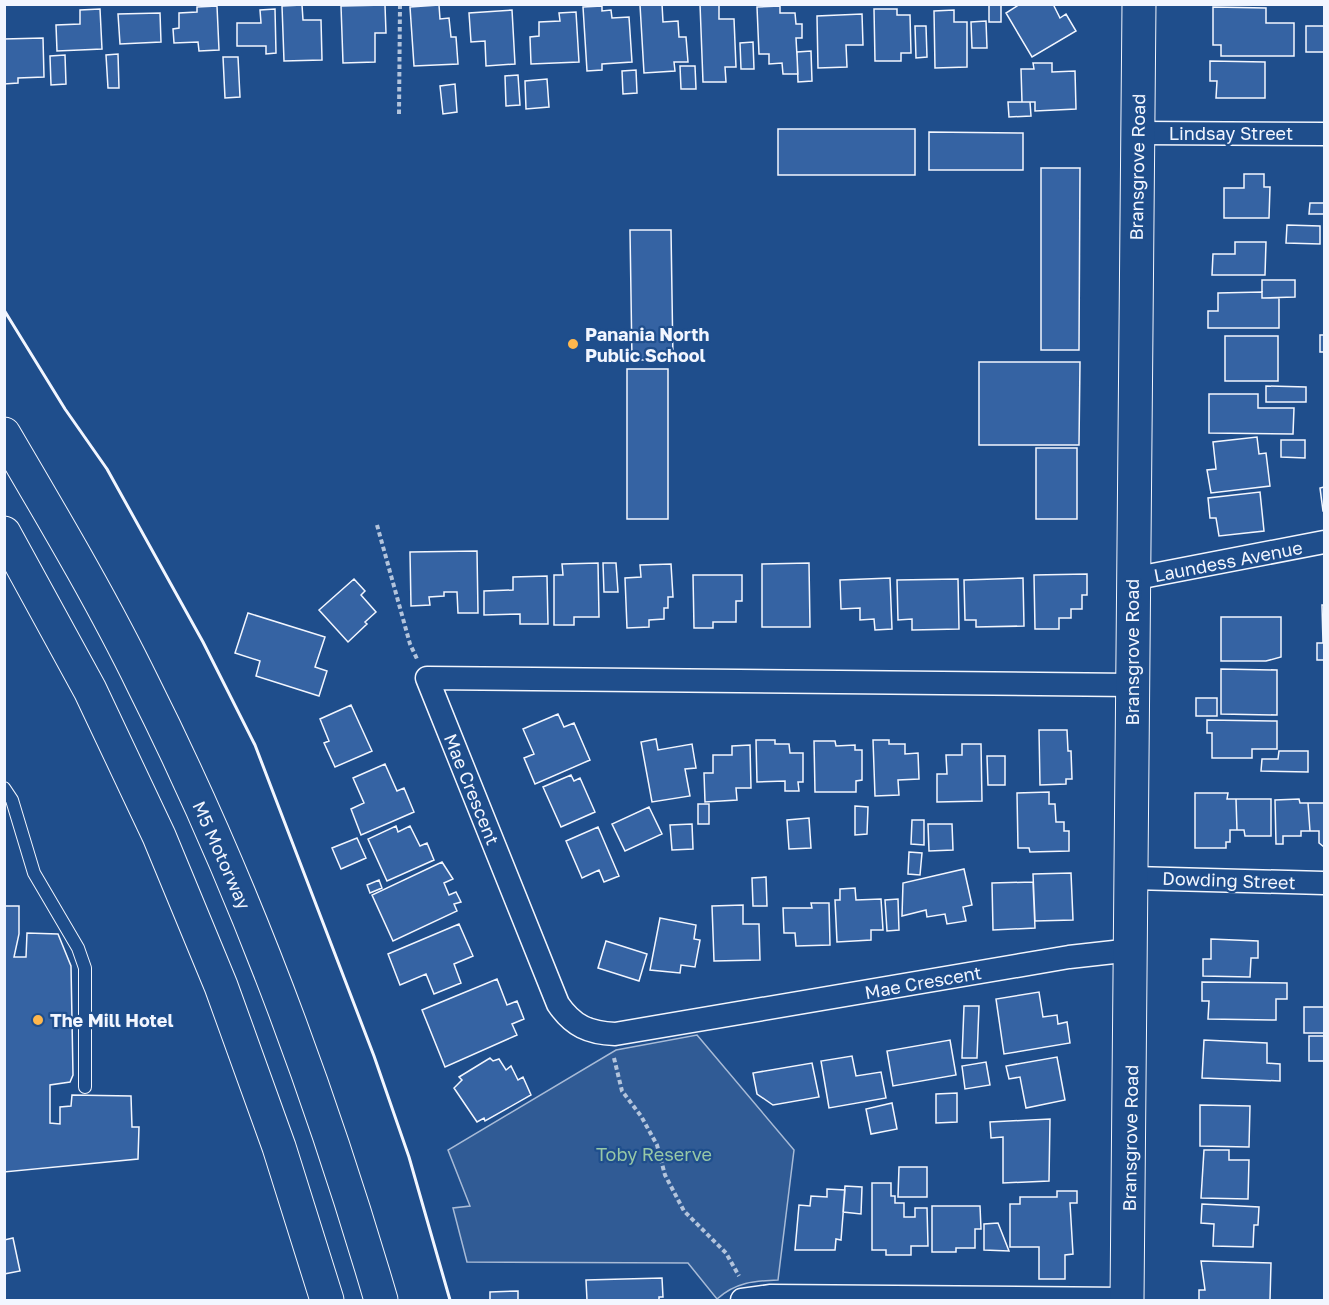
<svg xmlns="http://www.w3.org/2000/svg" width="1329" height="1305" viewBox="0 0 1329 1305" font-family="'Golos Text',sans-serif">
  <rect width="100%" height="100%" fill="#1f4e8c"/>
  <path fill="#305b95" stroke="#a8bbd7" stroke-width="1.5" d="M697,1035l97,115 -16,130c-24,1 -42,2 -61,19l-29,-36 -221,-1 -14,-54 17,-2 -22,-56 168,-100z"/>
  <path fill="#3563a3" stroke="#f2f6ff" stroke-width="1.5" d="M662,4l1,18 15,-1 1,16h7l2,25h-14l1,9 -31,2 -4,-68z
    M700,4h19v15h15l2,48h-11l1,15h-23z
    M989,4h12v18h-12z
    M1020,4h33l7,14 6,-4 10,17 -44,26 -26,-44z
    M302,5l1,15h18l1,40 -38,1 -2,-55z
    M385,5l1,28h-11v29l-32,1 -2,-57z
    M439,5l1,14 9,-1 2,19h5l2,27 -44,2 -4,-59z
    M217,6l2,44 -20,1 -1,-9 -24,1 -1,-14 6,-1v-15l18,-1v-5z
    M602,6v5l9,-1 1,8 17,-1 3,45 -30,2v6l-15,1 -4,-64z
    M780,6v7h15l1,11h6v14h-6l2,36h-15l-1,-11 -13,1v-10h-10l-2,-47z
    M1213,7l53,1v15h28v33h-73v-11h-8z
    M100,9l2,40 -45,2 -1,-26 24,-1v-14z
    M275,9l1,44 -10,1v-8h-29v-23h24l-1,-13z
    M874,9h23v6h13l1,38h-10v8h-26z
    M512,10l3,54 -29,2 -1,-25 -14,1 -2,-29z
    M954,10v12h13v45l-32,1 -1,-57z
    M576,12l3,50 -48,2 -1,-27 9,-1v-14l21,-1 -1,-8z
    M160,13l1,29 -41,2 -2,-30z
    M862,14l1,31h-17l1,22 -29,1 -1,-52z
    M986,21l1,27h-15l-1,-26z
    M915,26h11l1,31 -11,1z
    M1306,26h18v26h-18z
    M43,38l1,39 -26,1v5l-14,1v-45z
    M753,42l1,27h-13l-1,-26z
    M811,51l1,30 -14,1 -1,-30z
    M118,54l1,34h-11l-2,-33z
    M65,55l1,29 -15,1 -1,-29z
    M223,57h15l2,40 -15,1z
    M1210,61l55,1v36h-49l1,-17h-7z
    M1033,63h19v9l23,-1 1,38 -41,2v-9h-13l-1,-33h13z
    M680,66h15l1,23h-15z
    M636,70l1,23 -14,1 -1,-23z
    M518,75l2,30 -14,1 -1,-30z
    M547,79l2,28 -23,2 -1,-28z
    M455,84l2,28 -14,2 -3,-28z
    M1008,102h22l1,14 -22,1z
    M778,129h137v46h-137z
    M929,132l94,1v37h-94z
    M1041,168h39l-1,182h-38z
    M1244,174h20v13h6l-1,31h-45v-30h20z
    M1310,203h14v11h-15z
    M1287,225l33,1v18l-34,-1z
    M630,230h41l2,130h-41z
    M1235,242h31l-1,33h-53l1,-21h22z
    M1262,280h33v17l-33,1z
    M1262,292v6h17v30h-71v-17h10v-18z
    M1320,335h4v17h-4z
    M1225,336h53v45h-53z
    M979,362h101l-1,83h-100z
    M627,369h41v150h-41z
    M1266,386l40,1v15h-40z
    M1209,394h49v14h36l-1,26 -84,-1z
    M1257,437l2,17 7,-1 4,33 -59,7 -4,-23 9,-1 -3,-27z
    M1281,440h24v18l-24,-1z
    M1036,448h41v71h-41z
    M1324,487v24h-1l-3,-23z
    M1260,492l4,39 -45,5 -3,-18h-6l-2,-20z
    M477,551l1,62h-20l-1,-21h-13v4l-15,1 1,8 -19,1 -1,-54z
    M598,563l1,54h-25v8h-20v-50h9l-1,-11z
    M603,563h13l2,29h-14z
    M809,563l1,64h-48v-63z
    M671,564l2,33h-5v11h-4v11l-15,1v7l-22,1 -2,-50 16,-1 -1,-12z
    M1087,574v21h-5v14h-11v9h-12v11h-24l-1,-54z
    M693,575h49v26h-6v21h-23v6h-19z
    M547,576l1,48h-28v-10l-36,1v-24l29,-1v-13z
    M890,578l2,51 -17,1 -1,-11 -14,1v-12l-19,1 -1,-29z
    M1023,578l1,48 -48,1v-7h-11l-1,-40z
    M354,579l11,12 -4,4 15,17 -11,10 2,2 -19,18 -29,-32z
    M958,579l1,50 -47,1v-11l-14,1 -1,-40z
    M1322,605h2v55h-7v-17h6z
    M248,613l77,24 -10,30 12,4 -8,25 -63,-20 4,-15 -25,-8z
    M1221,617h60v40l-15,4h-45z
    M1221,669l56,1v45l-56,-1z
    M1196,698h21v18h-21z
    M351,705l21,46 -37,16 -11,-24 5,-2 -9,-22z
    M558,714l6,13 10,-4 16,37 -55,24 -11,-26 10,-4 -11,-25z
    M1207,720l70,1v28h-25v9h-40v-25h-5z
    M1039,730h28l1,21h3l1,28h-6v5l-26,1z
    M656,739l2,11 34,-6 4,24 -11,1 5,27 -38,6 -11,-60z
    M756,740h19v4h14l1,9h13v29h-5l1,9h-14v-10l-28,1z
    M873,740h16v4h16v10l13,-1 1,26 -21,1 1,15 -24,1z
    M814,741h21l1,5 19,-1v5h7v30l-6,1v11h-41z
    M962,744h19l1,57 -45,1v-28h10l-1,-19h16z
    M750,745l1,43h-15l1,12 -32,2 -1,-29h9v-18h19v-9z
    M1279,751h29v21l-47,-1 1,-12h16z
    M987,756h18v29h-17z
    M385,764l12,27 7,-3 10,24 -53,23 -10,-26 13,-6 -11,-25z
    M571,775l3,6 6,-3 15,34 -34,15 -18,-40z
    M1049,792v12h6l1,18h8v9h5v20l-39,1 -1,-4h-11l-1,-55z
    M1195,793h33l-1,6h9l1,31h-7v12h-4v6h-31z
    M1236,799h35v37h-26l-1,-6h-7z
    M1299,799l1,4h8l2,28h-9v5h-18v8h-7l-1,-44z
    M1308,803h16v44l-5,-4v-12h-9z
    M698,804h11v20h-11z
    M855,806l13,1 -1,27 -12,1z
    M649,807l13,27 -37,17 -13,-27z
    M809,818l2,30 -22,1 -2,-29z
    M912,820h12v25l-13,-1z
    M692,824l1,25 -21,1 -2,-25z
    M928,824h24l1,26 -24,1z
    M396,826l2,6 12,-6 10,20 7,-3 7,17 -47,21 -19,-42z
    M598,827l21,49 -15,6 -5,-12 -17,8 -16,-37z
    M357,838l9,20 -25,11 -9,-21z
    M909,852l13,1 -2,22 -12,-1z
    M442,862l11,17 -9,4 5,12 7,-3 5,10 -7,2 3,7 -64,30 -21,-46z
    M964,869l8,36 -9,2 3,14 -19,3 -2,-10 -18,3 -1,-7 -24,6 1,-33z
    M1071,873l2,47 -38,1 -2,-47z
    M766,877l1,29h-14l-1,-28z
    M379,880l3,8 -12,5 -3,-8z
    M1033,882l2,46 -42,2 -1,-47z
    M855,888l1,12 25,-1 2,31h-12v10l-34,2 -2,-42h5v-11z
    M898,899l1,31 -12,1 -2,-31z
    M811,903h18l1,42 -34,1 -1,-13h-11l-1,-25h29z
    M743,905v19h16l1,36 -46,1 -2,-55z
    M4,906h15v28l-5,23h12l1,-24 31,1 13,32 2,109 -3,7 -20,3v38l10,1v-17l11,-1 1,-11 59,1 1,31h7l-1,32 -134,13z
    M660,918l36,7 -2,14 6,1 -5,27 -14,-2 -1,8 -30,-3z
    M459,924l14,32 -19,8 7,19 -27,11 -8,-20 -26,11 -12,-31z
    M1211,939l47,2v17h-7l-1,19 -47,-1v-17h8z
    M606,941l41,13 -8,27 -41,-13z
    M497,979l10,26 10,-4 7,18 -12,5 5,11 -72,32 -23,-57z
    M1202,982l85,1v16h-11v21l-68,-1 1,-18h-7z
    M1039,992l4,25 14,-2 1,9 9,-2 3,21 -66,11 -8,-55z
    M964,1006h15l-2,52h-15z
    M1304,1007h20v26h-20z
    M1309,1036h15v25h-15z
    M950,1040l6,35 -63,11 -6,-35z
    M1204,1040l63,3v20l13,1v17l-78,-3z
    M852,1056l4,20 25,-4 5,26 -57,10 -8,-47z
    M1057,1057l8,43 -39,8 -6,-31 -11,2 -3,-13z
    M490,1058l3,3 6,-2 7,11 5,-4 7,14 5,-3 8,18 -46,26 -1,-3 -7,4 -23,-34 8,-8 -3,-3z
    M986,1062l4,23 -25,4 -3,-23z
    M812,1063l7,34 -46,8 -16,-11 -4,-21z
    M957,1093v29l-21,1v-29z
    M892,1103l5,26 -26,5 -5,-25z
    M1200,1105l50,1 -1,41 -49,-1z
    M1050,1119l-1,62 -46,2v-46l-12,1 -1,-16z
    M1204,1150h25v10h20l-1,39 -47,-1z
    M899,1167h28v30h-29z
    M872,1183h19v13h4v7h9v14h11v-9h12l1,38h-17v9h-25v-5h-14z
    M845,1186l17,1 -1,27 -18,-2z
    M827,1189l18,1 -4,50 -5,-1 -1,11h-40l4,-45 11,1 1,-10 16,1z
    M1057,1191h20v12h-7l3,51 -8,1v24h-26v-32h-29v-43h10v-7h37z
    M1202,1204l57,3 -1,18h-4l-1,22 -40,-1 1,-22 -13,-1z
    M932,1206h48l1,23h-6v19h-19v4h-24z
    M998,1223l11,28 -25,-1v-26z
    M13,1238l7,33 -16,3v-34z
    M1201,1261l70,2 -1,37h-71v-10h6z
    M662,1278l1,19h-4v3h-72l-1,-20z
    M518,1291v9h-28v-8z"/>
  <g fill="none" stroke-linecap="round" stroke-linejoin="round">
    <g stroke="#f2f6ff" stroke-width="14">
      <path id="lane" d="M4,788l8,12 22,73 44,75 7,20v119"/>
    </g>
    <g stroke="#f2f6ff" stroke-width="25">
      <path id="street" d="M1138,133l186,1
        M1132,579l192,-37
        M1132,685l-705,-7 131,326c15,22 31,29 57,30l454,-77 63,-7
        M1133,878l191,5
        M742,1300l29,-4 356,3"/>
    </g>
    <g stroke="#f2f6ff" stroke-width="35">
      <path id="secondary" d="M1127,1300l12,-1296"/>
    </g>
    <g stroke="#f2f6ff" stroke-width="35">
      <path id="highway" d="M4,434c48,82 97,164 139,250 99,197 176,404 238,616
        M4,533l86,157 69,146 62,150 58,161 48,153"/>
    </g>
    <path stroke="#b3c4dc" stroke-width="4" stroke-dasharray="4.5 3" stroke-linecap="butt" d="M399,114l1,-110
      M377,525l33,119 7,15
      M614,1058l8,33 19,25 16,29 8,30 19,36 42,42 13,23"/>
    <use href="#lane" stroke="#1f4e8c" stroke-width="12"/>
    <use href="#street" stroke="#1f4e8c" stroke-width="22"/>
    <use href="#secondary" stroke="#1f4e8c" stroke-width="33"/>
    <use href="#highway" stroke="#1f4e8c" stroke-width="33"/>
    <path stroke="#f2f6ff" stroke-width="3" d="M4,310l61,99 42,60 96,173 52,103 119,311 35,101 41,143"/>
  </g>
  <g fill="#ffb74d" stroke="#1f4e8c" stroke-width="2">
    <circle cx="573" cy="344" r="6"/>
    <circle cx="38" cy="1020" r="6"/>
  </g>
  <g text-anchor="middle" dominant-baseline="central" stroke-width="4.5" stroke-linejoin="round" paint-order="stroke">
    <g font-size="18" fill="#f2f6ff" stroke="#1f4e8c">
      <text x="1231" y="133">Lindsay Street</text>
      <text transform="translate(1137 167) rotate(-89)">Bransgrove Road</text>
      <text transform="translate(1228 561) rotate(-11)">Laundess Avenue</text>
      <text transform="translate(1132 652) rotate(-90)">Bransgrove Road</text>
      <text transform="translate(472 789) rotate(68)">Mae Crescent</text>
      <text transform="translate(222 855) rotate(66)">M5 Motorway</text>
      <text transform="translate(1229 880) rotate(2)">Dowding Street</text>
      <text transform="translate(923 982) rotate(-10)">Mae Crescent</text>
      <text transform="translate(1130 1138) rotate(-89)">Bransgrove Road</text>
    </g>
    <g font-size="18" font-weight="bold" fill="#f2f6ff" stroke="#1f4e8c" text-anchor="start">
      <text x="585" y="334">Panania North<tspan x="585" dy="21">Public School</tspan></text>
      <text x="50" y="1020">The Mill Hotel</text>
    </g>
    <g font-size="18" fill="#97c8a6" stroke="#1f4e8c">
      <text x="654" y="1154">Toby Reserve</text>
    </g>
  </g>
  <rect width="1329" height="1305" fill="none" stroke="#f2f6ff" stroke-width="12"/>
</svg>
